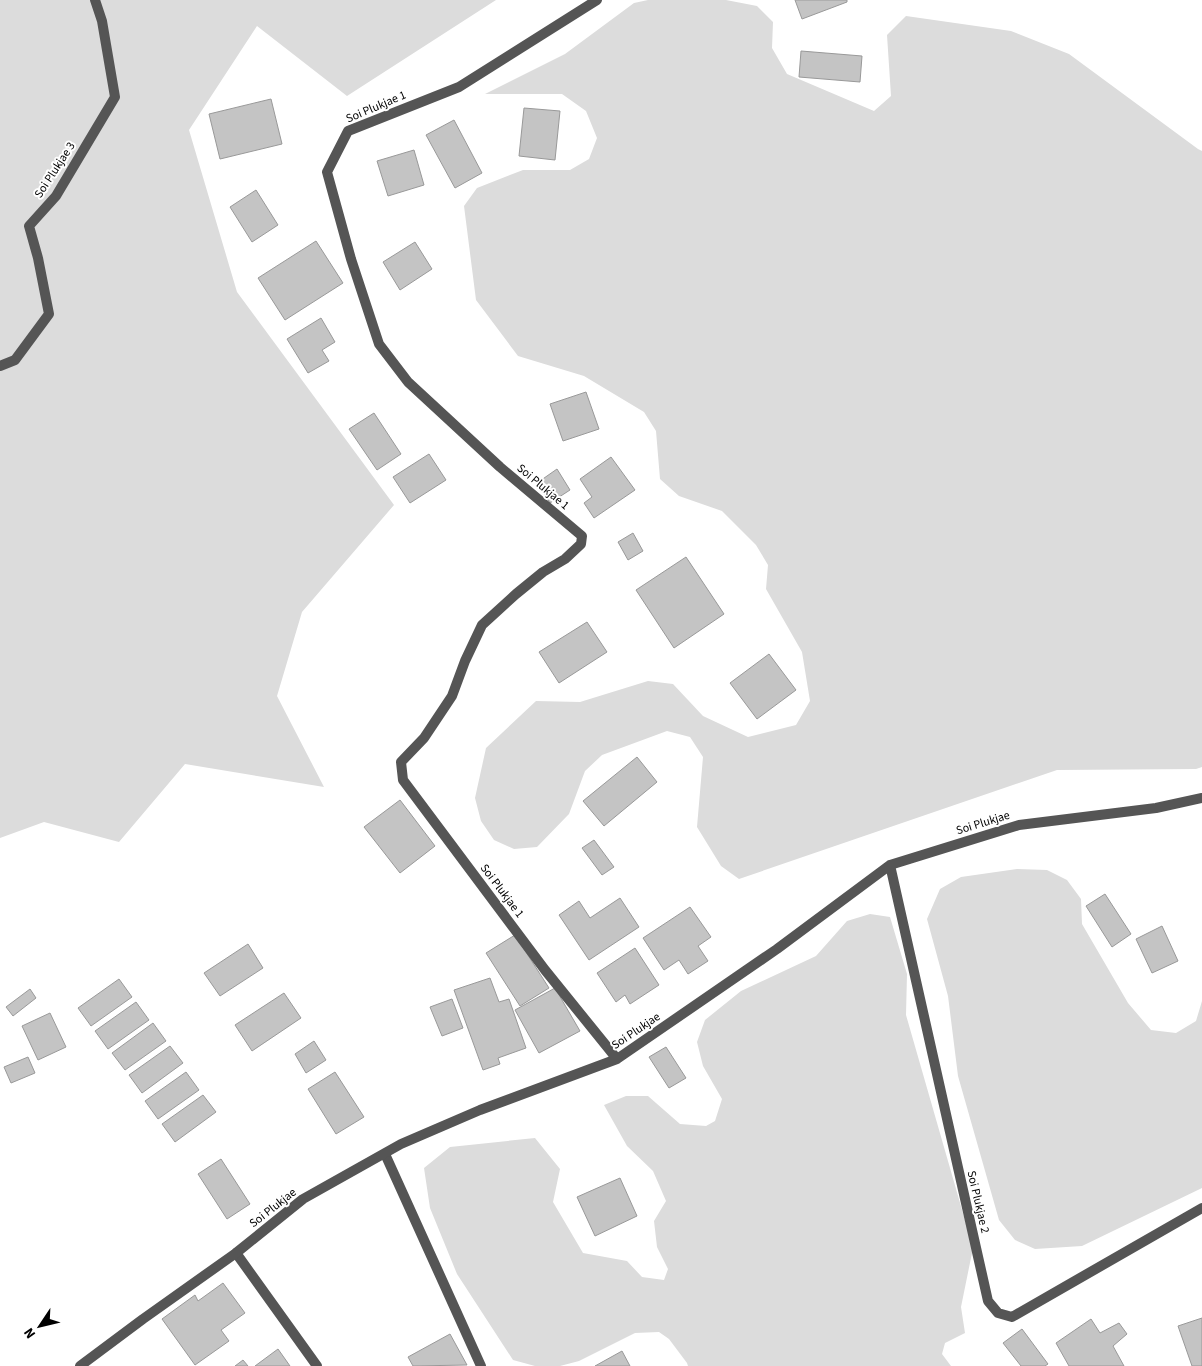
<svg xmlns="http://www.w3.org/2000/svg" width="1202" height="1366" viewBox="0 0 1202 1366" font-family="'Source Sans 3',sans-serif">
  <rect width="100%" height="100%" fill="#fff"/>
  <path fill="#dcdcdc" d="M0,0h496l-149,96 -90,-70 -68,104 48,162 157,213 -92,107 -25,84 47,91 -139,-23 -66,78 -75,-20 -44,16z
    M648,0h78l31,6 16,16 -1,26 15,26 87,37 17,-15 -4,-61 19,-19 105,15 58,23 129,95 4,2v616l-6,2 -139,1 -318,109 -18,-13 -24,-39 6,-70 -13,-20 -23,-6 -65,24 -17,16 -16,43 -32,33 -23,2 -20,-9 -13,-19 -6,-23 11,-50 50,-47 44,1 68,-21 25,3 30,32 45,21 48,-12 14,-24 -8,-49 -36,-63 2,-24 -12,-20 -34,-34 -43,-15 -19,-17 -4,-48 -12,-19 -60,-36 -66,-20 -42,-56 -12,-94 13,-18 46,-18h47l19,-11 8,-21 -11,-27 -24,-17h-77l80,-40 69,-51z
    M1017,869l30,1 20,10 14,19 1,25 46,79 23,27 25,3 20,-12 6,-20v187l-120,58 -47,3 -20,-9 -16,-20 -41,-144 -10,-80 -21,-77 13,-30 21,-12z
    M870,914l20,3 17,57 -1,41 67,233 -12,59 4,26 -20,10 -3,11 9,12h-263l-1,-3 -18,-24 -10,-7 -24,1 -56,28 -19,5h-25l-22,-6 -56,-86 -27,-66 -6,-40 26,-21 85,-9 25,31 -7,33 30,51 44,8 15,16 22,3 4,-11 -11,-22 -3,-26 12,-20 -13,-30 -26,-25 -23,-41 22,-9h22l32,28 26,2 9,-5 7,-22 -19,-33 -6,-24 8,-22 36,-29 75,-35 31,-35z"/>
  <path fill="#c4c4c4" stroke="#999" d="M795,0h52v2l-45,17z
    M801,51l61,5 -2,26 -61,-5z
    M271,99l11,45 -62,15 -11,-45z
    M524,108l36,3 -5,49 -36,-4z
    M454,120l28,53 -27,15 -29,-53z
    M414,150l10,35 -36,11 -11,-35z
    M256,190l22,35 -26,17 -22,-35z
    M316,241l27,42 -58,37 -27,-42z
    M415,242l17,27 -32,21 -17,-28z
    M321,318l14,24 -13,8 7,11 -21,12 -21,-34z
    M586,392l13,37 -36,12 -13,-37z
    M374,413l27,41 -24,16 -28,-41z
    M429,454l17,26 -36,23 -17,-26z
    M611,457l24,33 -41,28 -10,-15 8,-6 -12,-18z
    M557,469l13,21 -20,13 -13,-20z
    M633,533l10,18 -15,9 -10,-18z
    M686,557l38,57 -50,34 -38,-58z
    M587,622l20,30 -48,31 -20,-31z
    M769,654l27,36 -39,29 -27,-36z
    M637,757l20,25 -53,44 -21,-25z
    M400,800l35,46 -35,27 -36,-46z
    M594,840l20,27 -12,8 -20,-27z
    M1105,894l26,40 -19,13 -26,-41z
    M620,898l19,29 -50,33 -30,-45 20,-14 11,17z
    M690,907l21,30 -13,9 10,15 -20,13 -9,-14 -15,10 -21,-32z
    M1162,926l16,35 -26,12 -16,-34z
    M515,935l34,53 -29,18 -34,-53z
    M248,944l15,24 -43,28 -16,-23z
    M635,948l24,37 -29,19 -5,-9 -9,7 -19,-29z
    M490,978l9,24 10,-3 17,49 -28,10 2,6 -17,6 -29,-80z
    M119,979l13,18 -41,29 -13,-18z
    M555,988l25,43 -41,22 -24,-43z
    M30,989l6,9 -23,18 -7,-9z
    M284,993l17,25 -49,33 -17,-26z
    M452,999l11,29 -21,8 -12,-29z
    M136,1002l13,18 -41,29 -13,-18z
    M50,1013l16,34 -28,13 -16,-34z
    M153,1023l13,18 -41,29 -13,-17z
    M314,1041l12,19 -20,13 -11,-19z
    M170,1046l13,17 -41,30 -13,-18z
    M666,1047l20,31 -17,10 -20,-31z
    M28,1057l7,16 -24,10 -7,-16z
    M186,1072l13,18 -41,29 -13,-18z
    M335,1072l29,45 -28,17 -28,-45z
    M203,1095l13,17 -41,30 -13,-18z
    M221,1159l29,45 -23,15 -29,-45z
    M620,1178l17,38 -42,20 -18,-39z
    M223,1283l22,30 -24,17 8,11 -34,24 -33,-46 33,-24 3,6z
    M1202,1318v48h-10l-14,-40z
    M1091,1319l9,14 19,-10 8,11 -14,12 11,20h-55l-13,-23z
    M1022,1329l26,35 -3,2h-24l-18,-23z
    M450,1334l17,31 -54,1 -5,-9z
    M278,1349l12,17h-35z
    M622,1351l8,15h-35z
    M243,1360l5,6h-13z"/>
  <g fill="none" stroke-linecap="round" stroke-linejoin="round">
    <path stroke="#555" stroke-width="10" d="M0,366l15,-6 34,-46 -11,-56 -9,-32 27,-30 59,-99 -13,-76 -7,-21
      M385,1154l96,212
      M236,1253l81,113"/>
    <path stroke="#555" stroke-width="10" d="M597,0l-138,87 -111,44 -21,41 24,87 28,85 29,38 92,85 82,69 -1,8 -16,15 -22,13 -27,22 -34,31 -17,36 -13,35 -28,42 -23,24 2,18 142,190 72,89
      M890,865l98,436 10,12 14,4 190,-109
      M80,1366l63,-47 93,-66 67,-54 98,-55 79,-34 137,-51 160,-110 113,-84 129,-40 137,-17 46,-10"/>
  </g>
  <g text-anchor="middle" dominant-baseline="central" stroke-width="4" stroke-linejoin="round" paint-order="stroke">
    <g font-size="12" fill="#000" stroke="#fff">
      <text transform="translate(376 107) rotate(-23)">Soi Plukjae 1</text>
      <text transform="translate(55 170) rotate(-57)">Soi Plukjae 3</text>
      <text transform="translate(543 487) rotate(40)">Soi Plukjae 1</text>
      <text transform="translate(983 823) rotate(-17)">Soi Plukjae</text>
      <text transform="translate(502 891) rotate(53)">Soi Plukjae 1</text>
      <text transform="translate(636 1031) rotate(-34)">Soi Plukjae</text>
      <text transform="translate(978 1202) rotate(77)">Soi Plukjae 2</text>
      <text transform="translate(273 1208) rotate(-38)">Soi Plukjae</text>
    </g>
  </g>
  <g transform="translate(40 1326) rotate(235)" stroke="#ffffff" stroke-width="4" paint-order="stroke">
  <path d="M0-4L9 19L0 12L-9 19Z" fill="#000000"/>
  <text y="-8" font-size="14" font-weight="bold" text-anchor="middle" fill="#000000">N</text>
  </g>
</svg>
